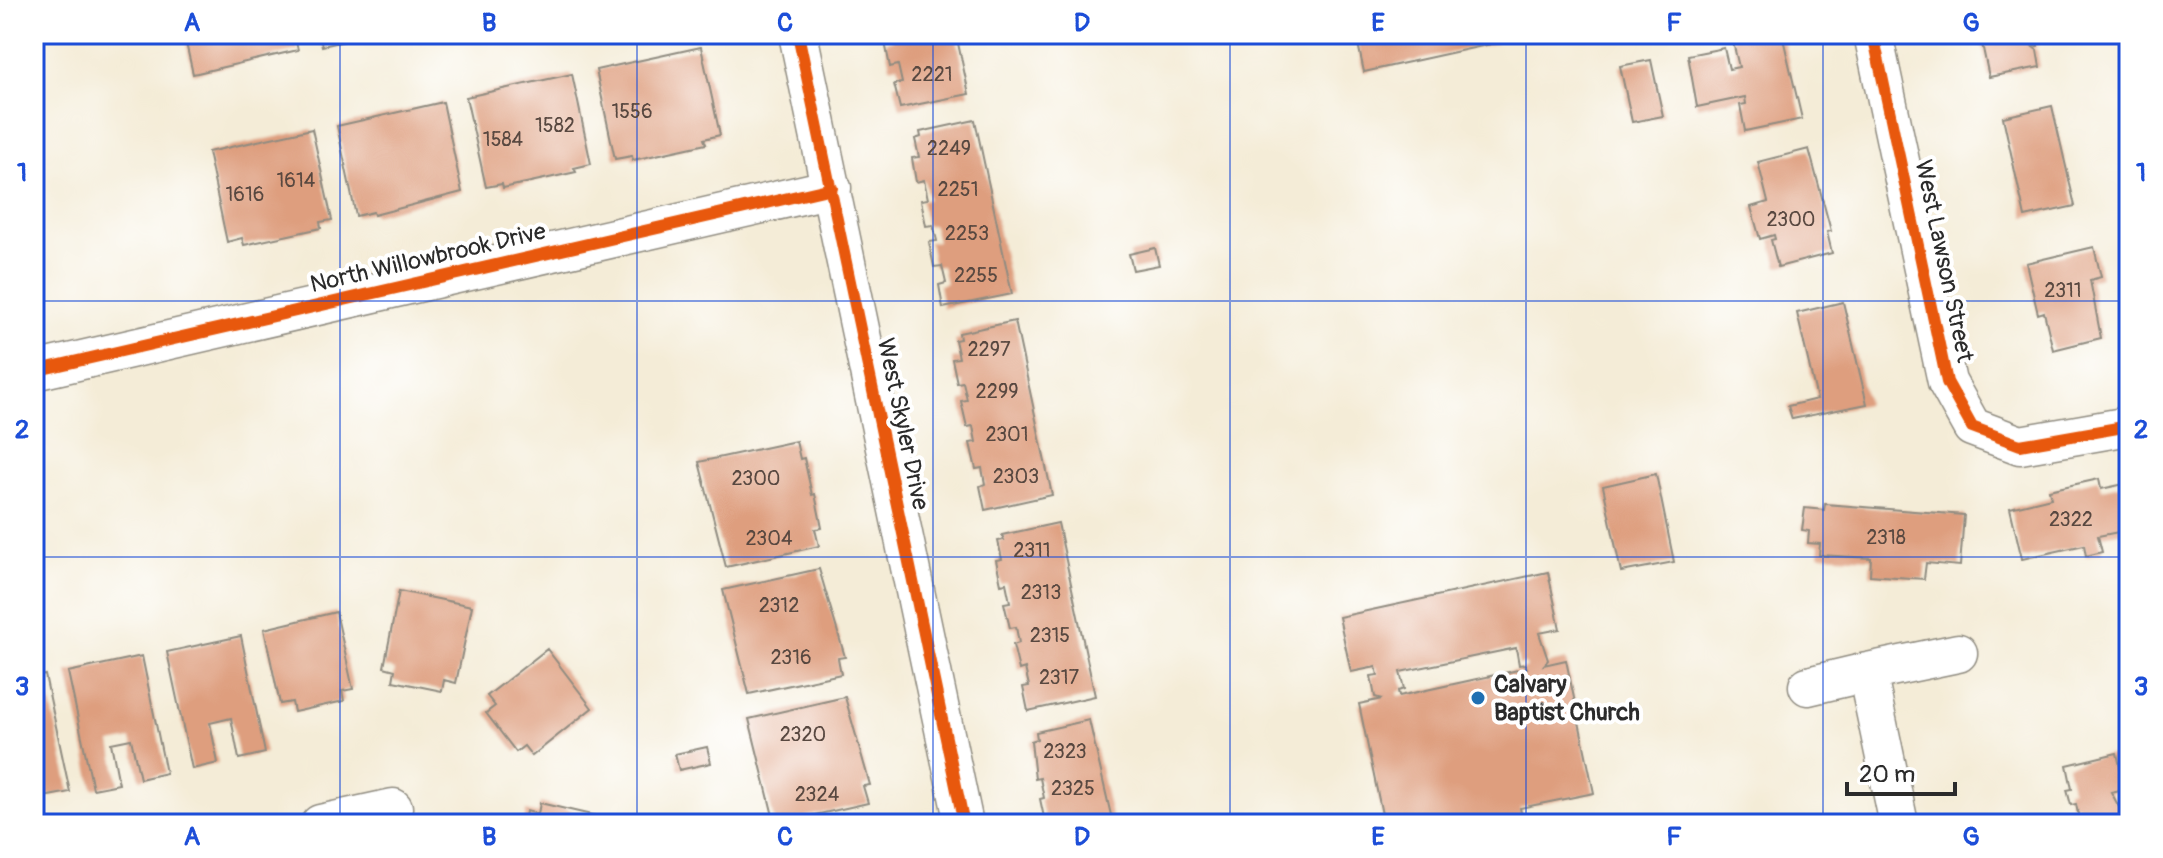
<svg xmlns="http://www.w3.org/2000/svg" width="2163" height="858" viewBox="0 0 2163 858" font-family="Pangolin,sans-serif">
  <rect width="100%" height="100%" fill="#fff"/>
  <filter id="ink" filterUnits="userSpaceOnUse"><feTurbulence type="fractalNoise" baseFrequency=".0125" numOctaves="2"/><feDisplacementMap in="SourceGraphic" scale="16" xChannelSelector="R" yChannelSelector="G"/><feConvolveMatrix kernelMatrix="1 2 1 2 8 2 1 2 1" color-interpolation-filters="sRGB"/></filter>
  <filter id="wash" filterUnits="userSpaceOnUse"><feTurbulence type="fractalNoise" baseFrequency=".006" numOctaves="4" result="noise"/><feDisplacementMap in="SourceGraphic" scale="32" xChannelSelector="R" yChannelSelector="G"/><feGaussianBlur stdDeviation="1.8" result="paint"/><feColorMatrix in="noise" values="0 0 0 0 0 0 0 0 0 0 0 0 0 0 0 0 0 1.4 0 .05"/><feComposite in="paint" operator="in"/></filter>
  <g filter="url(#wash)">
    <rect width="100%" height="100%" fill="#f4ecd7"/>
    <g id="blocks">
      <path fill="#de9e7e" fill-rule="evenodd" d="M184,34h110l4,16 -105,24z
        M319,34h53v1l-50,11z
        M891,34h65l13,60 -69,14 -6,-24 8,-1 -4,-18 -8,2 -5,-25 8,-2z
        M1356,34h138l2,9 -132,29z
        M1731,34h51l20,85 -57,12 -5,-26 6,-1 -1,-7 -48,10 -9,-52 36,-7 5,21 10,-2z
        M1980,34h56l2,12 -5,1 4,3 3,17 -51,10z
        M701,47l19,88 -16,4 2,5 -73,16 -1,-4 -17,3 -19,-89z
        M1651,60l12,56 -31,6 -12,-56z
        M572,74l19,90 -17,4 2,4 -73,16 -1,-4 -16,3 -20,-90z
        M443,102l19,90 -88,23 -1,-3 -17,4 -19,-90z
        M2052,106l23,100 -50,11 -22,-100z
        M975,120l37,174 -69,14 -4,-23 7,-2 -4,-17 -8,1 -5,-25 8,-1 -4,-16 -7,1 -5,-26 7,-1 -4,-19 -8,2 -4,-24 7,-1 -4,-18 6,-2 -1,-5z
        M312,129l20,91 -12,2 1,6 -77,17 -2,-7 -15,4 -19,-90z
        M1809,149l22,82 -4,1 5,21 -54,14 -7,-27 4,-1 -1,-4 -14,4 -9,-32 17,-5 -10,-40z
        M2094,247l7,30 -11,3 11,58 -48,12 -9,-38 -6,2 -12,-51z
        M1155,248l4,17 -26,5 -4,-16z
        M1843,302l24,102 -75,15 -4,-13 29,-7 -20,-86z
        M1015,321l37,174 -67,15 -5,-24 5,-2 -3,-16 -6,1 -6,-26 6,-1 -3,-16 -6,1 -6,-26 6,-1 -4,-18 -6,1 -5,-24 7,-1 -4,-18 5,-1 -1,-6z
        M796,441l4,18 4,-1 8,37 3,-1 7,34 -7,1 4,17 -93,21 -27,-105z
        M1656,474l18,88 -53,10 -18,-86z
        M2099,479l2,10 28,-6v47l-31,6 4,16 -16,4 -2,-11 -62,14 -12,-51 41,-10 -2,-8z
        M1825,504l139,11 -4,51 -34,-3 -2,16 -54,-4 1,-17 -52,-3 1,-11 -12,-1 1,-12 -7,-1 3,-22 19,2z
        M1058,523l37,173 -67,15 -5,-24 6,-1 -4,-18 -6,2 -6,-25 6,-2 -3,-16 -6,1 -6,-25 6,-1 -4,-19 -5,1 -5,-24 6,-1 -4,-18 6,-1 -2,-5z
        M819,569l26,88 -7,1 3,16 -92,20 -26,-104z
        M1548,572l12,57 -21,4 9,27 -4,5 22,-5 28,133 -74,15 2,10 -7,1 1,5h-132l-25,-120 23,-5 -7,-2 -4,-21 7,-1 -2,-8 -25,5 -12,-55zM1516,648l3,17 6,-1 2,4 -128,28 -1,-5 6,-2 -4,-17z
        M399,591l73,15 -16,77 -12,-3 -2,11 -49,-10 2,-11 -11,-3z
        M336,612l17,77 -11,2 2,10 -50,11 -2,-10 -12,2 -16,-75z
        M241,636l24,117 -26,6 -8,-41 -21,5 8,40 -26,6 -25,-117z
        M547,649l45,59 -60,48 -8,-10 -8,6 -30,-39 9,-7 -8,-10z
        M142,656l24,117 -26,6 -9,-40 -20,4 8,41 -26,5 -25,-117z
        M45,675l25,117 -27,5 -9,-40v-80z
        M845,697l25,88 -7,1 5,17 -93,21 -26,-105z
        M1089,720l24,104 -68,-2 -5,-23 4,-1 -4,-20 -5,1 -4,-38 6,-2 -1,-7z
        M707,747l4,16 -32,7 -4,-16z
        M2117,753l8,36 -14,3 8,15 10,-2v19h-49l-4,-20 -5,1 -4,-15 5,-1 -5,-24z
        M540,803l73,17 -1,4h-88l2,-13 12,3z"/>
    </g>
  </g>
  <g filter="url(#ink)">
    <use href="#blocks" fill-opacity="0" stroke="#908c81" stroke-width="2"/>
    <g fill="none" stroke-linecap="round" stroke-linejoin="round">
      <g stroke="#908c81" stroke-width="41">
        <path id="minor" d="M798,34l166,790
          M1873,34l74,348 25,45 48,18 109,-19
          M34,371l798,-183
          M1808,686l59,-14
          M320,824l73,-16
          M1899,824l-32,-152 91,-19"/>
      </g>
      <use href="#minor" stroke="#fff" stroke-width="38"/>
      <g stroke="#fff" stroke-width="17">
        <path id="cycleway" d="M798,34l166,790
          M1873,34l74,348 25,45 48,18 109,-19
          M34,371l798,-183"/>
      </g>
      <use href="#cycleway" stroke="#e8590c" stroke-width="12"/>
    </g>
  </g>
  <path fill="none" stroke="#1d4ed8" stroke-width="2" stroke-opacity="0.55" d="M340,34v790M637,34v790M933,34v790M1230,34v790M1526,34v790M1823,34v790M34,301h2095M34,557h2095"/>
  <circle fill="#1f6fb2" stroke="#fff" stroke-width="3" cx="1478" cy="698" r="8"/>
  <g text-anchor="middle" dominant-baseline="central" stroke-width="8" stroke-linejoin="round" paint-order="stroke">
    <g font-size="20" fill="#584840">
      <text x="932" y="74">2221</text>
      <text x="632" y="111">1556</text>
      <text x="555" y="125">1582</text>
      <text x="503" y="139">1584</text>
      <text x="949" y="148">2249</text>
      <text x="296" y="180">1614</text>
      <text x="958" y="189">2251</text>
      <text x="245" y="194">1616</text>
      <text x="1791" y="219">2300</text>
      <text x="967" y="233">2253</text>
      <text x="976" y="275">2255</text>
      <text x="2063" y="290">2311</text>
      <text x="989" y="349">2297</text>
      <text x="997" y="391">2299</text>
      <text x="1007" y="434">2301</text>
      <text x="1016" y="476">2303</text>
      <text x="756" y="478">2300</text>
      <text x="2071" y="519">2322</text>
      <text x="1886" y="537">2318</text>
      <text x="769" y="538">2304</text>
      <text x="1032" y="550">2311</text>
      <text x="1041" y="592">2313</text>
      <text x="779" y="605">2312</text>
      <text x="1050" y="635">2315</text>
      <text x="791" y="657">2316</text>
      <text x="1059" y="677">2317</text>
      <text x="803" y="734">2320</text>
      <text x="1065" y="751">2323</text>
      <text x="1073" y="788">2325</text>
      <text x="817" y="794">2324</text>
    </g>
    <g font-size="24" fill="#2b2b2b" stroke="#fff">
      <text transform="translate(428 258) rotate(-13)">North Willowbrook Drive</text>
      <text transform="translate(1944 261) rotate(78)">West Lawson Street</text>
      <text transform="translate(903 424) rotate(78)">West Skyler Drive</text>
    </g>
    <g font-size="24" font-weight="bold" fill="#2b2b2b" stroke="#fff" text-anchor="start">
      <text x="1494" y="684">Calvary<tspan x="1494" dy="28">Baptist Church</tspan></text>
    </g>
  </g>
  <rect width="2163" height="858" fill="none" stroke="#fff" stroke-width="88"/>
  <path d="M1847 782v12h108v-12" fill="none" stroke="#2b2b2b" stroke-width="4"/>
  <text x="1859" y="782" font-size="24" fill="#2b2b2b" stroke="#ffffff" stroke-width="6" paint-order="stroke">20 m</text>
  <rect x="44" y="44" width="2075" height="770" fill="none" stroke="#1d4ed8" stroke-width="3"/>
  <g font-size="26" text-anchor="middle" font-weight="bold" fill="#1d4ed8">
    <text x="192" y="31">A</text>
    <text x="489" y="31">B</text>
    <text x="785" y="31">C</text>
    <text x="1082" y="31">D</text>
    <text x="1378" y="31">E</text>
    <text x="1674" y="31">F</text>
    <text x="1971" y="31">G</text>
    <text x="22" y="181">1</text>
    <text x="2141" y="181">1</text>
    <text x="22" y="438">2</text>
    <text x="2141" y="438">2</text>
    <text x="22" y="695">3</text>
    <text x="2141" y="695">3</text>
    <text x="192" y="845">A</text>
    <text x="489" y="845">B</text>
    <text x="785" y="845">C</text>
    <text x="1082" y="845">D</text>
    <text x="1378" y="845">E</text>
    <text x="1674" y="845">F</text>
    <text x="1971" y="845">G</text>
  </g>
</svg>
